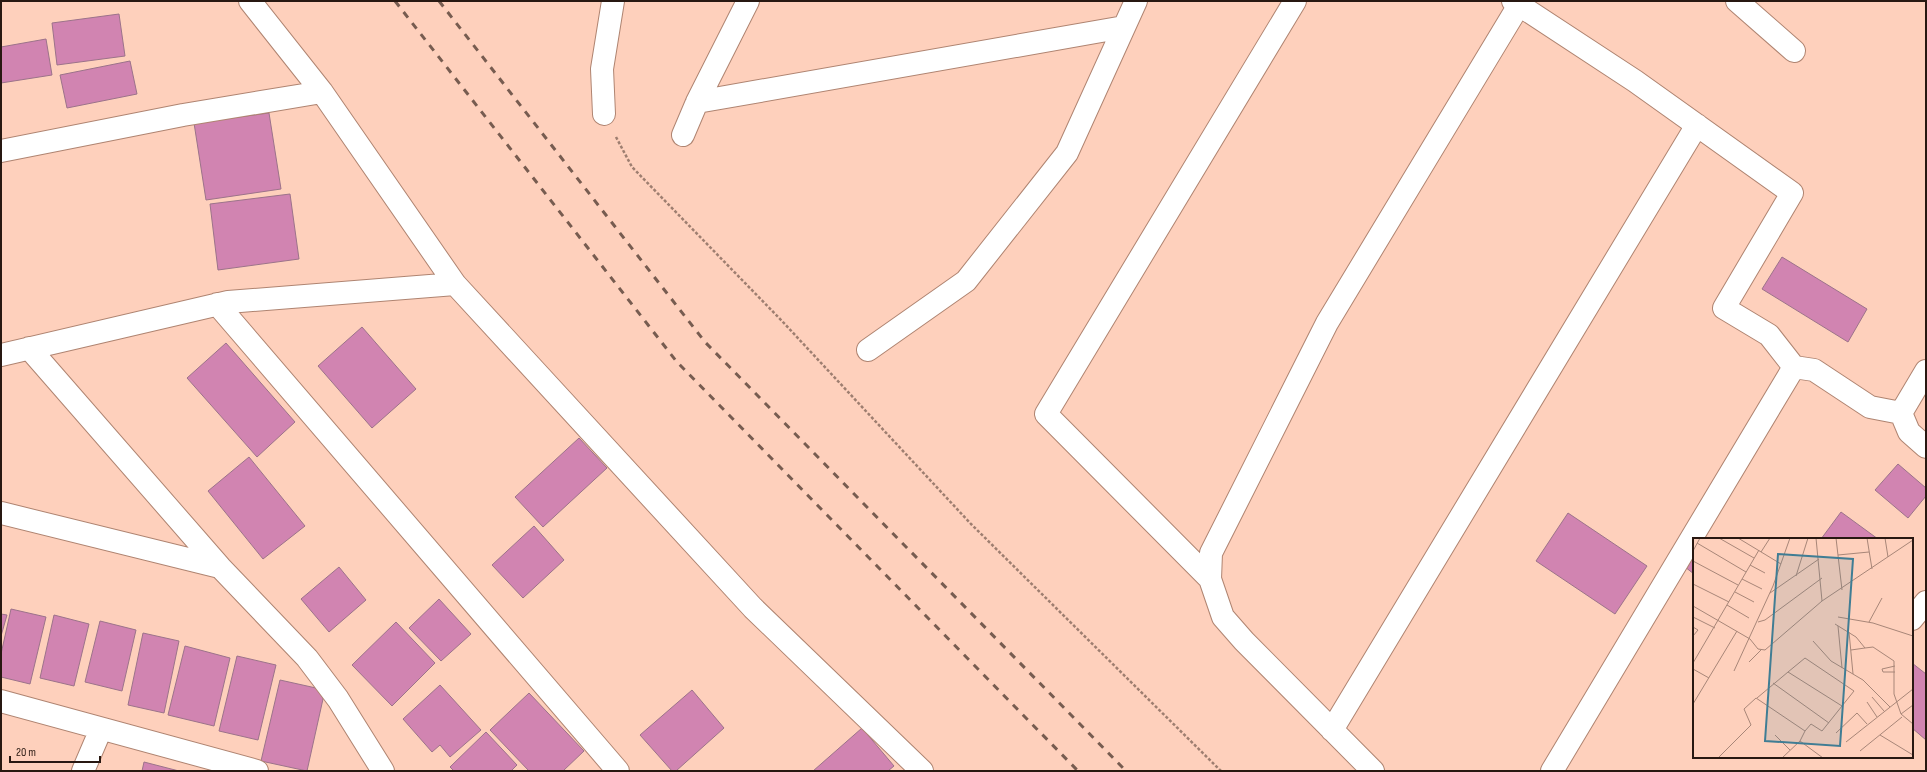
<svg xmlns="http://www.w3.org/2000/svg" width="1927" height="772" viewBox="0 0 1927 772" font-family="'Sofia Sans Condensed',sans-serif">
  <rect width="100%" height="100%" fill="#fed0bc"/>
  <path fill="#d184b1" stroke="#9c738a" d="M119,14l6,42 -68,9 -5,-42z
    M46,39l6,36 -51,8v-36z
    M130,61l7,33 -70,14 -7,-33z
    M269,113l12,76 -75,11 -12,-77z
    M290,194l9,65 -81,11 -8,-66z
    M1782,257l85,52 -19,33 -86,-53z
    M362,327l54,62 -44,39 -54,-62z
    M226,343l69,79 -38,35 -70,-79z
    M579,438l28,30 -64,59 -28,-30z
    M249,457l56,69 -42,33 -55,-68z
    M1898,464l28,24v8l-18,22 -33,-28z
    M1841,512l37,27h-57z
    M1568,513l79,53 -32,48 -79,-53z
    M534,526l30,34 -41,38 -31,-33z
    M1694,554v20l-9,-7z
    M339,567l27,33 -37,32 -28,-33z
    M439,599l32,35 -30,27 -32,-33z
    M11,609l35,8 -16,67 -29,-7v-23z
    M1,614l6,1 -6,21z
    M54,615l35,9 -15,62 -34,-8z
    M100,621l36,9 -14,61 -37,-9z
    M396,622l39,41 -43,43 -40,-41z
    M143,633l36,8 -15,72 -36,-8z
    M185,646l45,12 -16,68 -46,-11z
    M237,656l39,9 -18,75 -39,-9z
    M1912,663l14,11v66l-14,-12z
    M280,680l45,10 -18,81 -46,-10z
    M440,685l41,45 -31,27 -10,-12 -8,7 -29,-33z
    M692,690l32,38 -48,43h-4l-32,-36z
    M529,693l55,58 -21,20h-34l-39,-41z
    M862,728l32,38 -6,5h-75z
    M486,732l31,33 -6,6h-57l-4,-4z
    M144,762l35,9h-37z"/>
  <g fill="none" stroke-linecap="round" stroke-linejoin="round">
    <g stroke="#af8471" stroke-width="24">
      <path id="minor" d="M250,1l72,91 133,192 298,324 169,163
        M1513,1l122,80 157,112 -68,115 45,27 25,32
        M1737,1l57,50
        M697,102l427,-75
        M604,114l-2,-45 11,-68
        M683,135l14,-33 51,-101
        M1,151l182,-36 139,-23
        M217,304l401,467
        M29,348l191,219 87,91 31,41 45,72
        M868,350l98,-69 101,-128 69,-152
        M1,355l227,-53 227,-18
        M1926,371l-25,42 8,19 17,15
        M1,513l219,54
        M1210,579l-164,-165 249,-413
        M1912,619l14,-17
        M1,701l256,70
        M1332,730l365,-605
        M83,771l18,-42
        M1373,771l-129,-130 -21,-24 -13,-38 1,-26 116,-230 192,-318
        M1552,771l242,-404 20,3 56,37 31,6"/>
    </g>
    <path stroke="#9e7e70" stroke-width="2.5" stroke-dasharray="3 2" stroke-linecap="butt" d="M616,137l16,30 150,154 189,203 250,247"/>
    <use href="#minor" stroke="#fff" stroke-width="22"/>
    <path stroke="#775c50" stroke-width="3" stroke-dasharray="7 7" stroke-linecap="butt" d="M395,1l282,361 401,409
      M439,1l266,341 421,429"/>
  </g>
  <g transform="translate(1693 538)">
    <rect width="220" height="220" fill="#fed0bc"/>
    <path fill="none" stroke="#a88678" stroke-width="1" d="M26,0l35,20M45,0l43,26M123,0l6,63M143,0l6,52M174,0l5,31M192,0l3,19M4,5l49,29M0,13l7,-13M68,14l9,-14M145,17l31,-3M0,23l45,24M57,27l15,8M103,38l12,-38M49,41l20,10M0,46l36,18M42,54l19,10M77,55l49,-34M34,67l22,13M0,68l57,33 8,10 7,1 57,-49 91,-61M0,79l22,11M145,79l35,6 40,13M65,84l7,-2 57,-42M176,84l13,-24M142,86l21,13 9,11 8,-1 21,14v33l7,20M145,88l4,42M0,89l5,3 -5,6M156,94l4,42M120,103l18,20 32,19 27,27M158,112l14,-2M56,124l12,-12M0,125l66,-113M0,131l16,9M41,133l39,-85 17,-48M95,134l17,-14 49,33 -32,40 -11,-7 -6,7M202,134h-12l-1,-3 13,-3M80,145l56,40M179,159l12,14M64,160l31,-26 54,34M174,164l10,15M0,166l44,-73M220,167l-12,9 12,10M143,195l21,-20 10,11M82,197l15,15M187,197l33,20M153,204l67,-53M167,213l42,-34M25,220l33,-33 -7,-16 12,-11 49,33 -5,10M89,220l18,-17 23,17"/>
    <path fill="#407d94" fill-opacity="0.15" stroke="#407d94" stroke-width="2" d="M85,16l75,5 -13,187 -75,-5z"/>
    <rect width="220" height="220" fill="none" stroke="#281811" stroke-width="2"/>
  </g>
  <rect width="1927" height="772" fill="none" stroke="#281811" stroke-width="4"/>
  <path d="M10 756v6h90v-6" fill="none" stroke="#281811" stroke-width="2"/>
  <text x="16" y="756" font-size="12" fill="#281811" stroke="#fed0bc" stroke-width="3" paint-order="stroke">20 m</text>
</svg>
